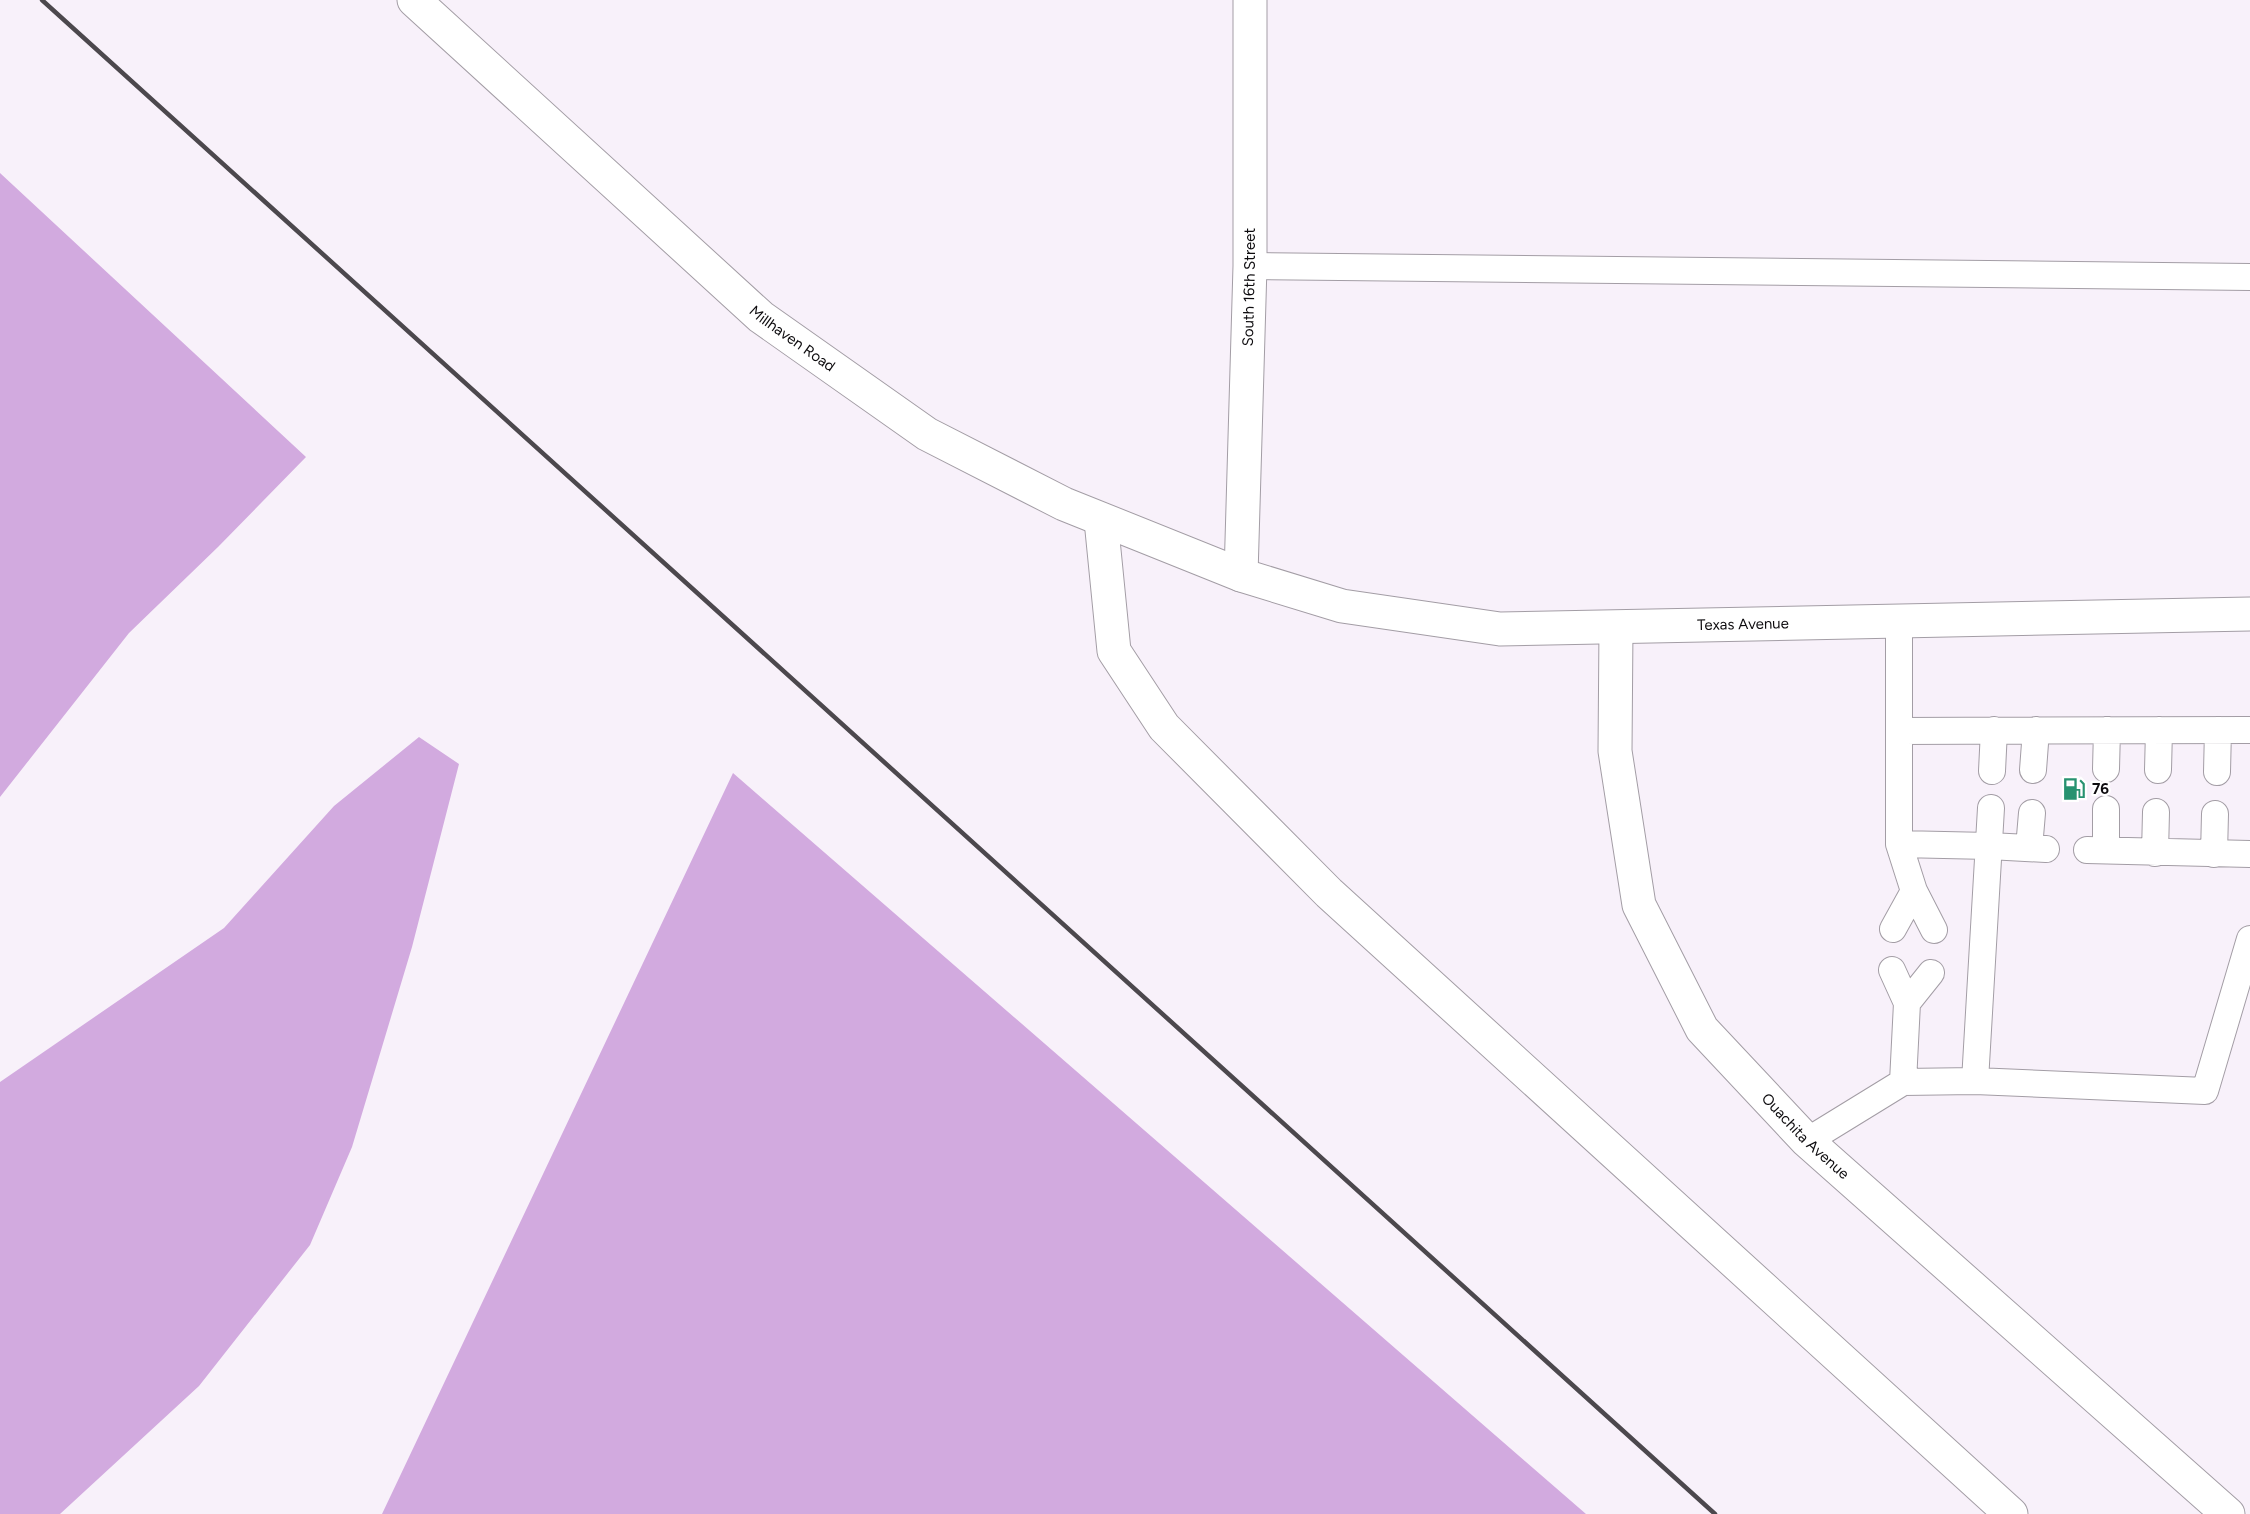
<svg xmlns="http://www.w3.org/2000/svg" width="2250" height="1514" viewBox="0 0 2250 1514" font-family="Figtree,sans-serif">
  <rect width="100%" height="100%" fill="#f8f1fa"/>
  <path fill="#d2aadf" d="M0,173l306,284 -88,90 -89,86 -129,164z
    M419,737l40,27 -47,183 -60,200 -42,98 -111,141 -139,128h-60v-432l224,-154 110,-122z
    M733,773l853,741h-1204z"/>
  <g fill="none" stroke-linecap="round" stroke-linejoin="round">
    <g stroke="#a39da5" stroke-width="28">
      <path id="lane" d="M1250,266l1000,11
        M1899,621v223l90,2 57,3
        M1899,731l351,-1
        M2106,769l1,-39
        M2033,770l3,-40
        M2158,770l1,-40
        M1992,771l2,-41
        M2217,772l1,-42
        M2029,848l3,-35
        M2087,850l163,4
        M2106,850v-41
        M2155,853l1,-41
        M2214,854l1,-40
        M1914,891l20,39
        M1893,929l21,-38 -15,-47
        M1892,970l15,33 -4,79
        M1907,1003l24,-30
        M1975,1081l16,-273
        M1807,1141l96,-59 72,-1 230,10 45,-152"/>
    </g>
    <g stroke="#a39da5" stroke-width="35">
      <g id="street">
        <path d="M1101,520l13,131 50,76 165,166 682,621"/>
        <path id="s1" d="M1241,575l9,-309v-266"/>
        <path id="s2" d="M1616,628l-1,123 24,154 63,124 105,112 421,373"/>
      </g>
    </g>
    <g stroke="#a39da5" stroke-width="35">
      <g id="secondary">
        <path id="s3" d="M414,0l347,317 166,117 137,70 177,71 101,31 158,23 750,-15"/>
      </g>
    </g>
    <use href="#lane" stroke="#fff" stroke-width="26"/>
    <use href="#street" stroke="#fff" stroke-width="33"/>
    <use href="#secondary" stroke="#fff" stroke-width="33"/>
    <path stroke="#4c484d" stroke-width="4.5" d="M42,0l1673,1514"/>
  </g>
  <defs>
    <g id="fuel-bare" transform="scale(1.8)"><path d="M-5.5-6h7V0h2V4h1.3V-2.5L3-4.5l.8-.8L6-3V5H2.5V1h-1V6h-7ZM-4.2-4.7v3.2H.2V-4.7Z" fill="#279270" stroke="#fff" stroke-width="2.5" paint-order="stroke"/></g>
  </defs>
  <g fill-rule="evenodd">
    <use href="#fuel-bare" x="2074" y="789"/>
  </g>
  <g text-anchor="middle" dominant-baseline="central" stroke-width="4.5" stroke-linejoin="round" paint-order="stroke">
    <g font-size="15" fill="#0d0b0e" stroke="#fff">
      <text stroke="none"><textPath href="#s1" startOffset="288">South 16th Street</textPath></text>
      <text stroke="none"><textPath href="#s3" startOffset="508">Millhaven Road</textPath></text>
      <text stroke="none"><textPath href="#s3" startOffset="1526">Texas Avenue</textPath></text>
      <text stroke="none"><textPath href="#s2" startOffset="567">Ouachita Avenue</textPath></text>
    </g>
    <g font-size="15" font-weight="bold" fill="#0d0b0e" stroke="#fff" text-anchor="start">
      <text x="2092" y="789">76</text>
    </g>
  </g>
</svg>
